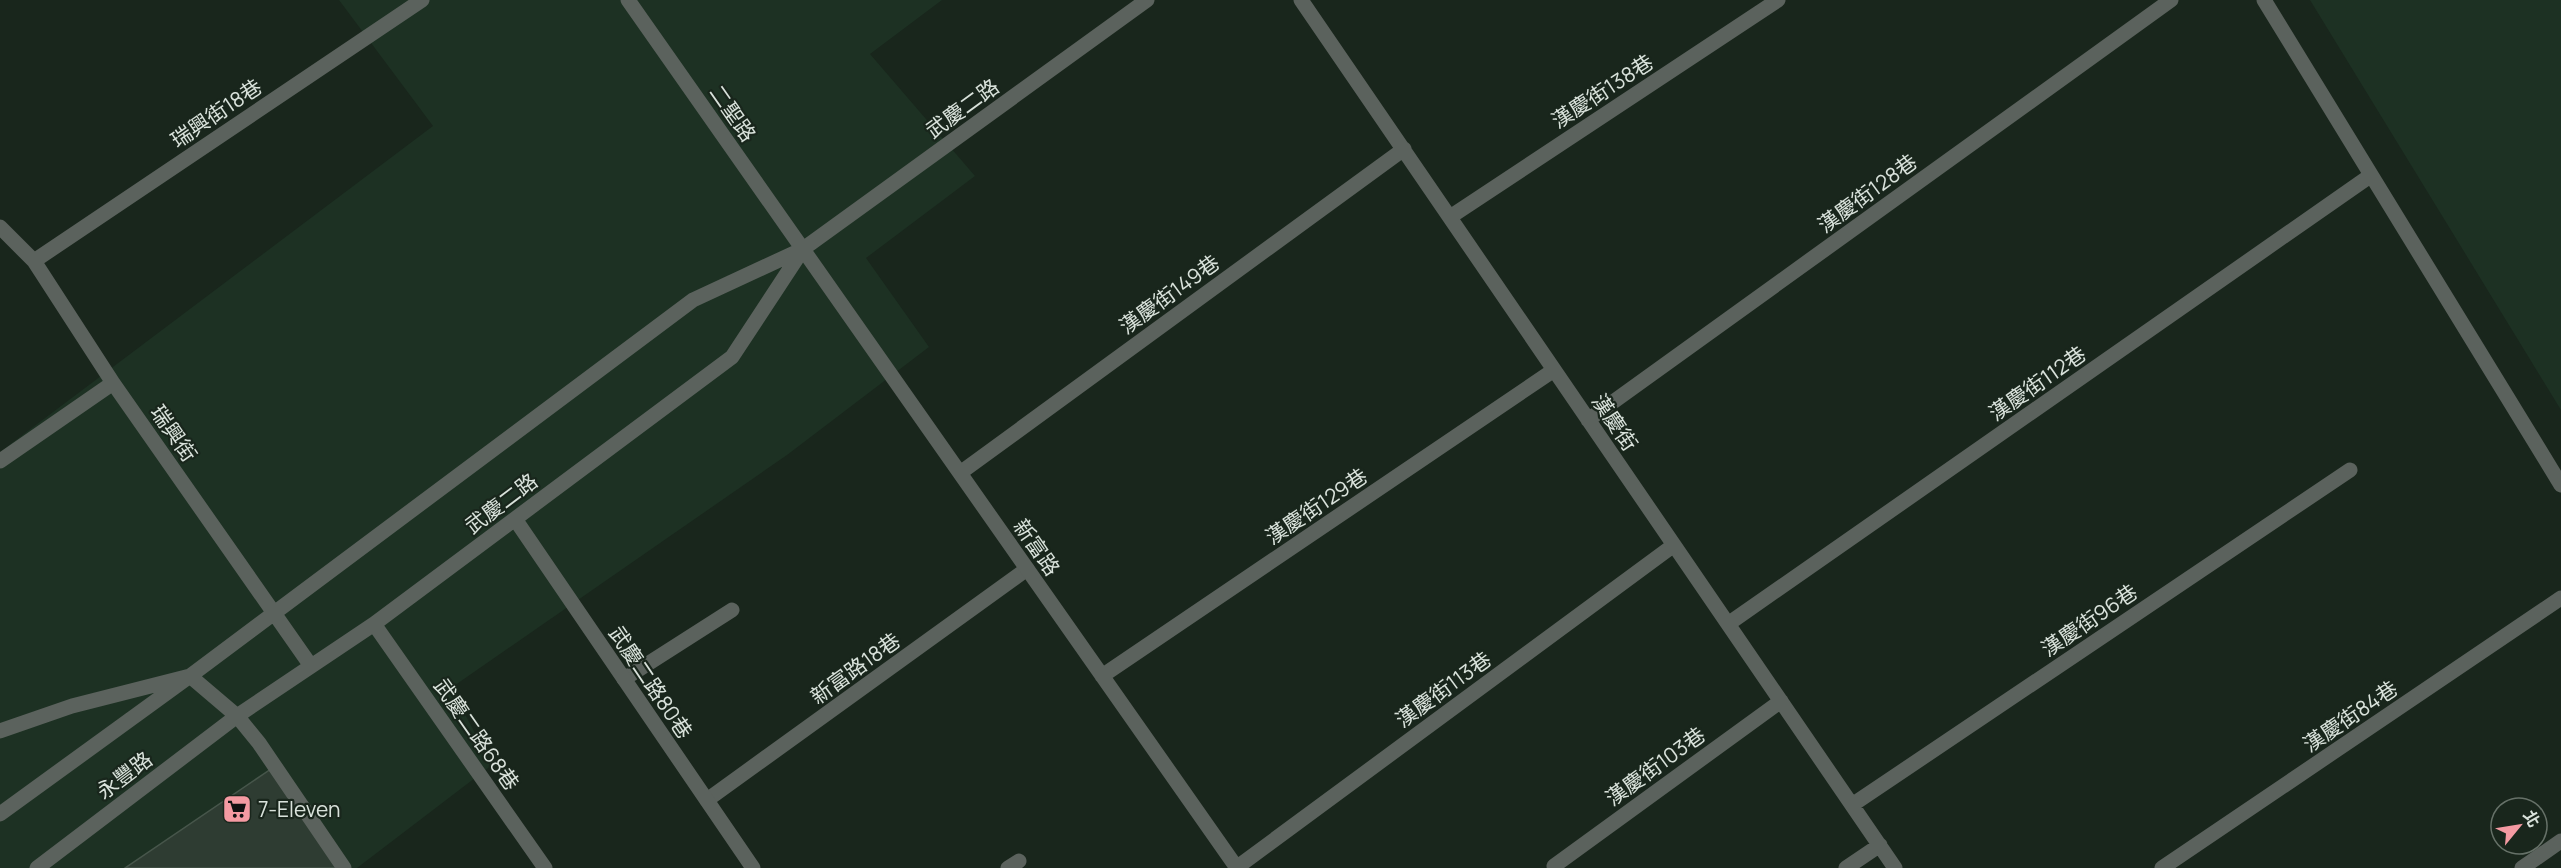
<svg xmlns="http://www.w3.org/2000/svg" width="2561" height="868" viewBox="0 0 2561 868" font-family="Manrope,'Noto Sans TC',sans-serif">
  <rect width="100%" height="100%" fill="#19261c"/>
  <path fill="#1d3123" d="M339,0h603l-72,54 105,122 -109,82 63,89 -142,108 -336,233 41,77 -135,103h-357v-416l433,-326z
    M2310,0h251v410z"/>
  <path fill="#2e3c32" stroke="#47564b" stroke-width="1.5" d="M271,769l67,99h-213z"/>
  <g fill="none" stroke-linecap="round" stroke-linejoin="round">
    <path stroke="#5b625d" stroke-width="15" d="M624,679l108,-69
      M707,800l320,-231"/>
    <path stroke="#5b625d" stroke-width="15" d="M628,0l609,868
      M1301,0l594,868
      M2264,0l297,485
      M1450,217l328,-217
      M0,227l34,34 79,122 198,283
      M34,261l388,-261
      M1588,420l583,-420
      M0,461l113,-78
      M960,473l444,-324
      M515,519l238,349
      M374,624l171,244
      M1728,624l642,-448
      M1102,676l452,-306
      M0,731l72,-25 118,-30 47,40 22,27 85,125
      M1852,805l498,-335
      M0,814l190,-138 503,-376 110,-51 344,-249
      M1554,866l227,-165
      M37,868l200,-152 137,-92 358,-267 71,-108
      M1008,868l11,-7
      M1236,868l438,-323
      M1846,868l34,-23
      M2162,868l399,-270
      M2522,868l39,-27"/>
  </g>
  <defs>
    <g id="supermarket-square" transform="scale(1.5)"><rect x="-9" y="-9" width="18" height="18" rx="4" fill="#f49aa2" stroke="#19261c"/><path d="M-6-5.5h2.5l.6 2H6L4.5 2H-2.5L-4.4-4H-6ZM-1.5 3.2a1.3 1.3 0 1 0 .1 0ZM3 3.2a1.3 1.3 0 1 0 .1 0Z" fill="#111"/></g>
  </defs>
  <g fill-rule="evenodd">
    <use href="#supermarket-square" x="237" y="809"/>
  </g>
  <g text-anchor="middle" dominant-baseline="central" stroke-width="4.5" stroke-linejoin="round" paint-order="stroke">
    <g font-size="21" fill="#d9e2db" stroke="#19261c">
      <text transform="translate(1602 91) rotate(-33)">漢慶街138巷</text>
      <text transform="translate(962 108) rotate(-36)">武慶二路</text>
      <text transform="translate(216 113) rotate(-34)">瑞興街18巷</text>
      <text transform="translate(733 113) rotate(55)">二聖路</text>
      <text transform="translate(1867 193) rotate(-36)">漢慶街128巷</text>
      <text transform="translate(1169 294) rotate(-36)">漢慶街149巷</text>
      <text transform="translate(2037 383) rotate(-35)">漢慶街112巷</text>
      <text transform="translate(1615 422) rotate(56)">漢慶街</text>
      <text transform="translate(174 433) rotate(55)">瑞興街</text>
      <text transform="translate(501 503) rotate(-37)">武慶二路</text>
      <text transform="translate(1316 506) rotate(-34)">漢慶街129巷</text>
      <text transform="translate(1037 547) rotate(55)">新富路</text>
      <text transform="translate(2089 620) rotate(-34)">漢慶街96巷</text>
      <text transform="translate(855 668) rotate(-36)">新富路18巷</text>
      <text transform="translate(651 682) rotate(56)">武慶二路80巷</text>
      <text transform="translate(1443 689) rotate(-36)">漢慶街113巷</text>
      <text transform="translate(2350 716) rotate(-34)">漢慶街84巷</text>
      <text transform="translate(477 734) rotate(55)">武慶二路68巷</text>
      <text transform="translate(1655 766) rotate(-36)">漢慶街103巷</text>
      <text transform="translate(124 775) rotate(-37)">永豐路</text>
    </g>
    <g font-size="21" fill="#d9e2db" stroke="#19261c" text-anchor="start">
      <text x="258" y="809">7-Eleven</text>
    </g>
  </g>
  <g transform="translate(2519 826) rotate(60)"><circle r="28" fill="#19261c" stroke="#667168" stroke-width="1.5"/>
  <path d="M0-4.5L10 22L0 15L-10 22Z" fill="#f49aa2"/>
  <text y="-9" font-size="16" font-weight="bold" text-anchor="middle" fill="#d9e2db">北</text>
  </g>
</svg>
